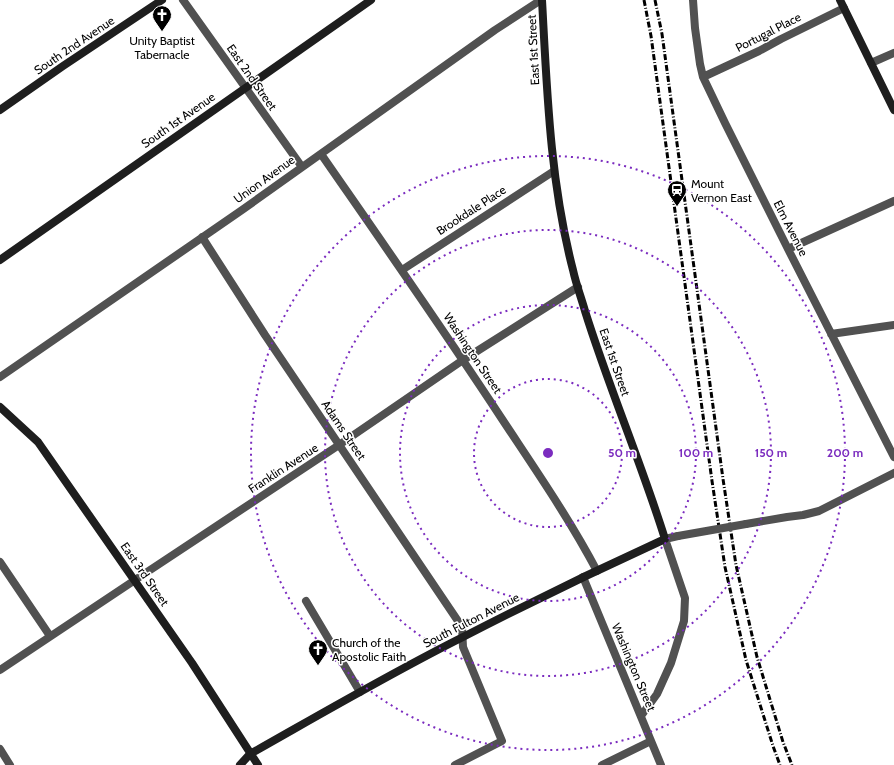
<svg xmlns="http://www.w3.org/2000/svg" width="894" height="765" viewBox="0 0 894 765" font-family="Cabin,sans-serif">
  <rect width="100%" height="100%" fill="#fff"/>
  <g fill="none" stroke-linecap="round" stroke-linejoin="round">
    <path stroke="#515151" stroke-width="8" d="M183,0l119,167
      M693,0l2,28 5,36 3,13 22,46 63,126 106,208
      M871,63l23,-10
      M703,77l56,-26 22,-12 63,-31
      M321,154c61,88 122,175 181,265 33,50 67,99 95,152
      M202,237l63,98 197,292 1,20 39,94 -47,24
      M788,249l106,-48
      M402,270l152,-99
      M831,334l63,-9
      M0,377l242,-167 253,-180 46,-30
      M746,524l41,-7 16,-2 16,-4 75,-38
      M0,562l50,74
      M583,577l78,188
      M306,601l54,91
      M0,670l135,-90 204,-135 124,-85 115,-73
      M641,716l16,-22 14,-31 13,-42 1,-23 -20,-59 13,-3
      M0,749l10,16
      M602,765l49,-24"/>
    <path stroke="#1e1e1e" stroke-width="8" d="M840,0l54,110
      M0,110l63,-44 99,-66
      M0,260l371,-260
      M0,407l38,35 154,221 66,102
      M240,765l10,-11c71,-40 141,-81 213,-117 66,-34 134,-67 202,-98 -24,-77 -56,-151 -80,-228 -4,-14 -9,-27 -12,-41 -23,-88 -26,-179 -31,-270"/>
    <path stroke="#000" stroke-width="3" stroke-dasharray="6 2 1 2" stroke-linecap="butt" d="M644,0l7,36 61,445 13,86 21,93 27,86 7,19
      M655,0l7,34 61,445 13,86 21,92 26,85 9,23"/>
    <path stroke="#515151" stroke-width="8" d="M678,536l68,-12"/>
  </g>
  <g fill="none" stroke="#7b2cbf" stroke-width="2" stroke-dasharray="2 4">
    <circle cx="548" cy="453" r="74"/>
    <circle cx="548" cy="453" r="148"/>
    <circle cx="548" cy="453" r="223"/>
    <circle cx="548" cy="453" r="297"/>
  </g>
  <defs>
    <g id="church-pin" transform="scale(1)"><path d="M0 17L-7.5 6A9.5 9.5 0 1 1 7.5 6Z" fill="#000" stroke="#fff"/><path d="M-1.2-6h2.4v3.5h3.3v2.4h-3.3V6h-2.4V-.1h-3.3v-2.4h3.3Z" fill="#fff"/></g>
    <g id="station-pin" transform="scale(1)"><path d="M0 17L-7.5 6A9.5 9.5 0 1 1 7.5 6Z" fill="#000" stroke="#fff"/><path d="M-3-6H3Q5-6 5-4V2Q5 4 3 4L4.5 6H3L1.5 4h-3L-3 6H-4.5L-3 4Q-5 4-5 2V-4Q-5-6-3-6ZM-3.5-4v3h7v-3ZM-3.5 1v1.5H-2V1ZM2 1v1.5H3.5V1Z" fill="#fff"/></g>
  </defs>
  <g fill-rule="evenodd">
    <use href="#church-pin" x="162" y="15"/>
    <use href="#station-pin" x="677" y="190"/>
    <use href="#church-pin" x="318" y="649"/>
  </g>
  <g text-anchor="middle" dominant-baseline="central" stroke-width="3" stroke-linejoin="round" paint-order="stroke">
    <g font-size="12" fill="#000" stroke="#fff">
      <text transform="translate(768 32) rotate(-27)">Portugal Place</text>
      <text transform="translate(74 45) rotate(-34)">South 2nd Avenue</text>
      <text transform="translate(533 50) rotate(-93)">East 1st Street</text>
      <text transform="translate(252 77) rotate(55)">East 2nd Street</text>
      <text transform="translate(178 120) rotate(-35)">South 1st Avenue</text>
      <text transform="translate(264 179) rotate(-36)">Union Avenue</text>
      <text transform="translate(471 210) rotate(-33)">Brookdale Place</text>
      <text transform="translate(791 228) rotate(63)">Elm Avenue</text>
      <text transform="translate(473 353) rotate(56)">Washington Street</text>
      <text transform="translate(615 362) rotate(71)">East 1st Street</text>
      <text transform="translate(344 430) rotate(56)">Adams Street</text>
      <text transform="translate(283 468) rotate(-33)">Franklin Avenue</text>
      <text transform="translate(145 574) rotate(55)">East 3rd Street</text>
      <text transform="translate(471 620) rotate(-27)">South Fulton Avenue</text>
      <text transform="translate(634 667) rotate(67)">Washington Street</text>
    </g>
    <g font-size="12" fill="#000" stroke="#fff" text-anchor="start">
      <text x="162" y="40" text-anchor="middle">Unity Baptist<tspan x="162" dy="14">Tabernacle</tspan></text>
      <text x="691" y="183">Mount<tspan x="691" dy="14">Vernon East</tspan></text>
      <text x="332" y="642">Church of the<tspan x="332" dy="14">Apostolic Faith</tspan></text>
    </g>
  </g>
  <circle cx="548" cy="453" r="6" fill="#7b2cbf" stroke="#fff" stroke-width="2"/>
  <g font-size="12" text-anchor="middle" font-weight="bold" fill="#7b2cbf" stroke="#fff" stroke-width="3" stroke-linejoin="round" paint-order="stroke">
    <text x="622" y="457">50 m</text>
    <text x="696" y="457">100 m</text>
    <text x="771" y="457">150 m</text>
    <text x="845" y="457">200 m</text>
  </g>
</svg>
